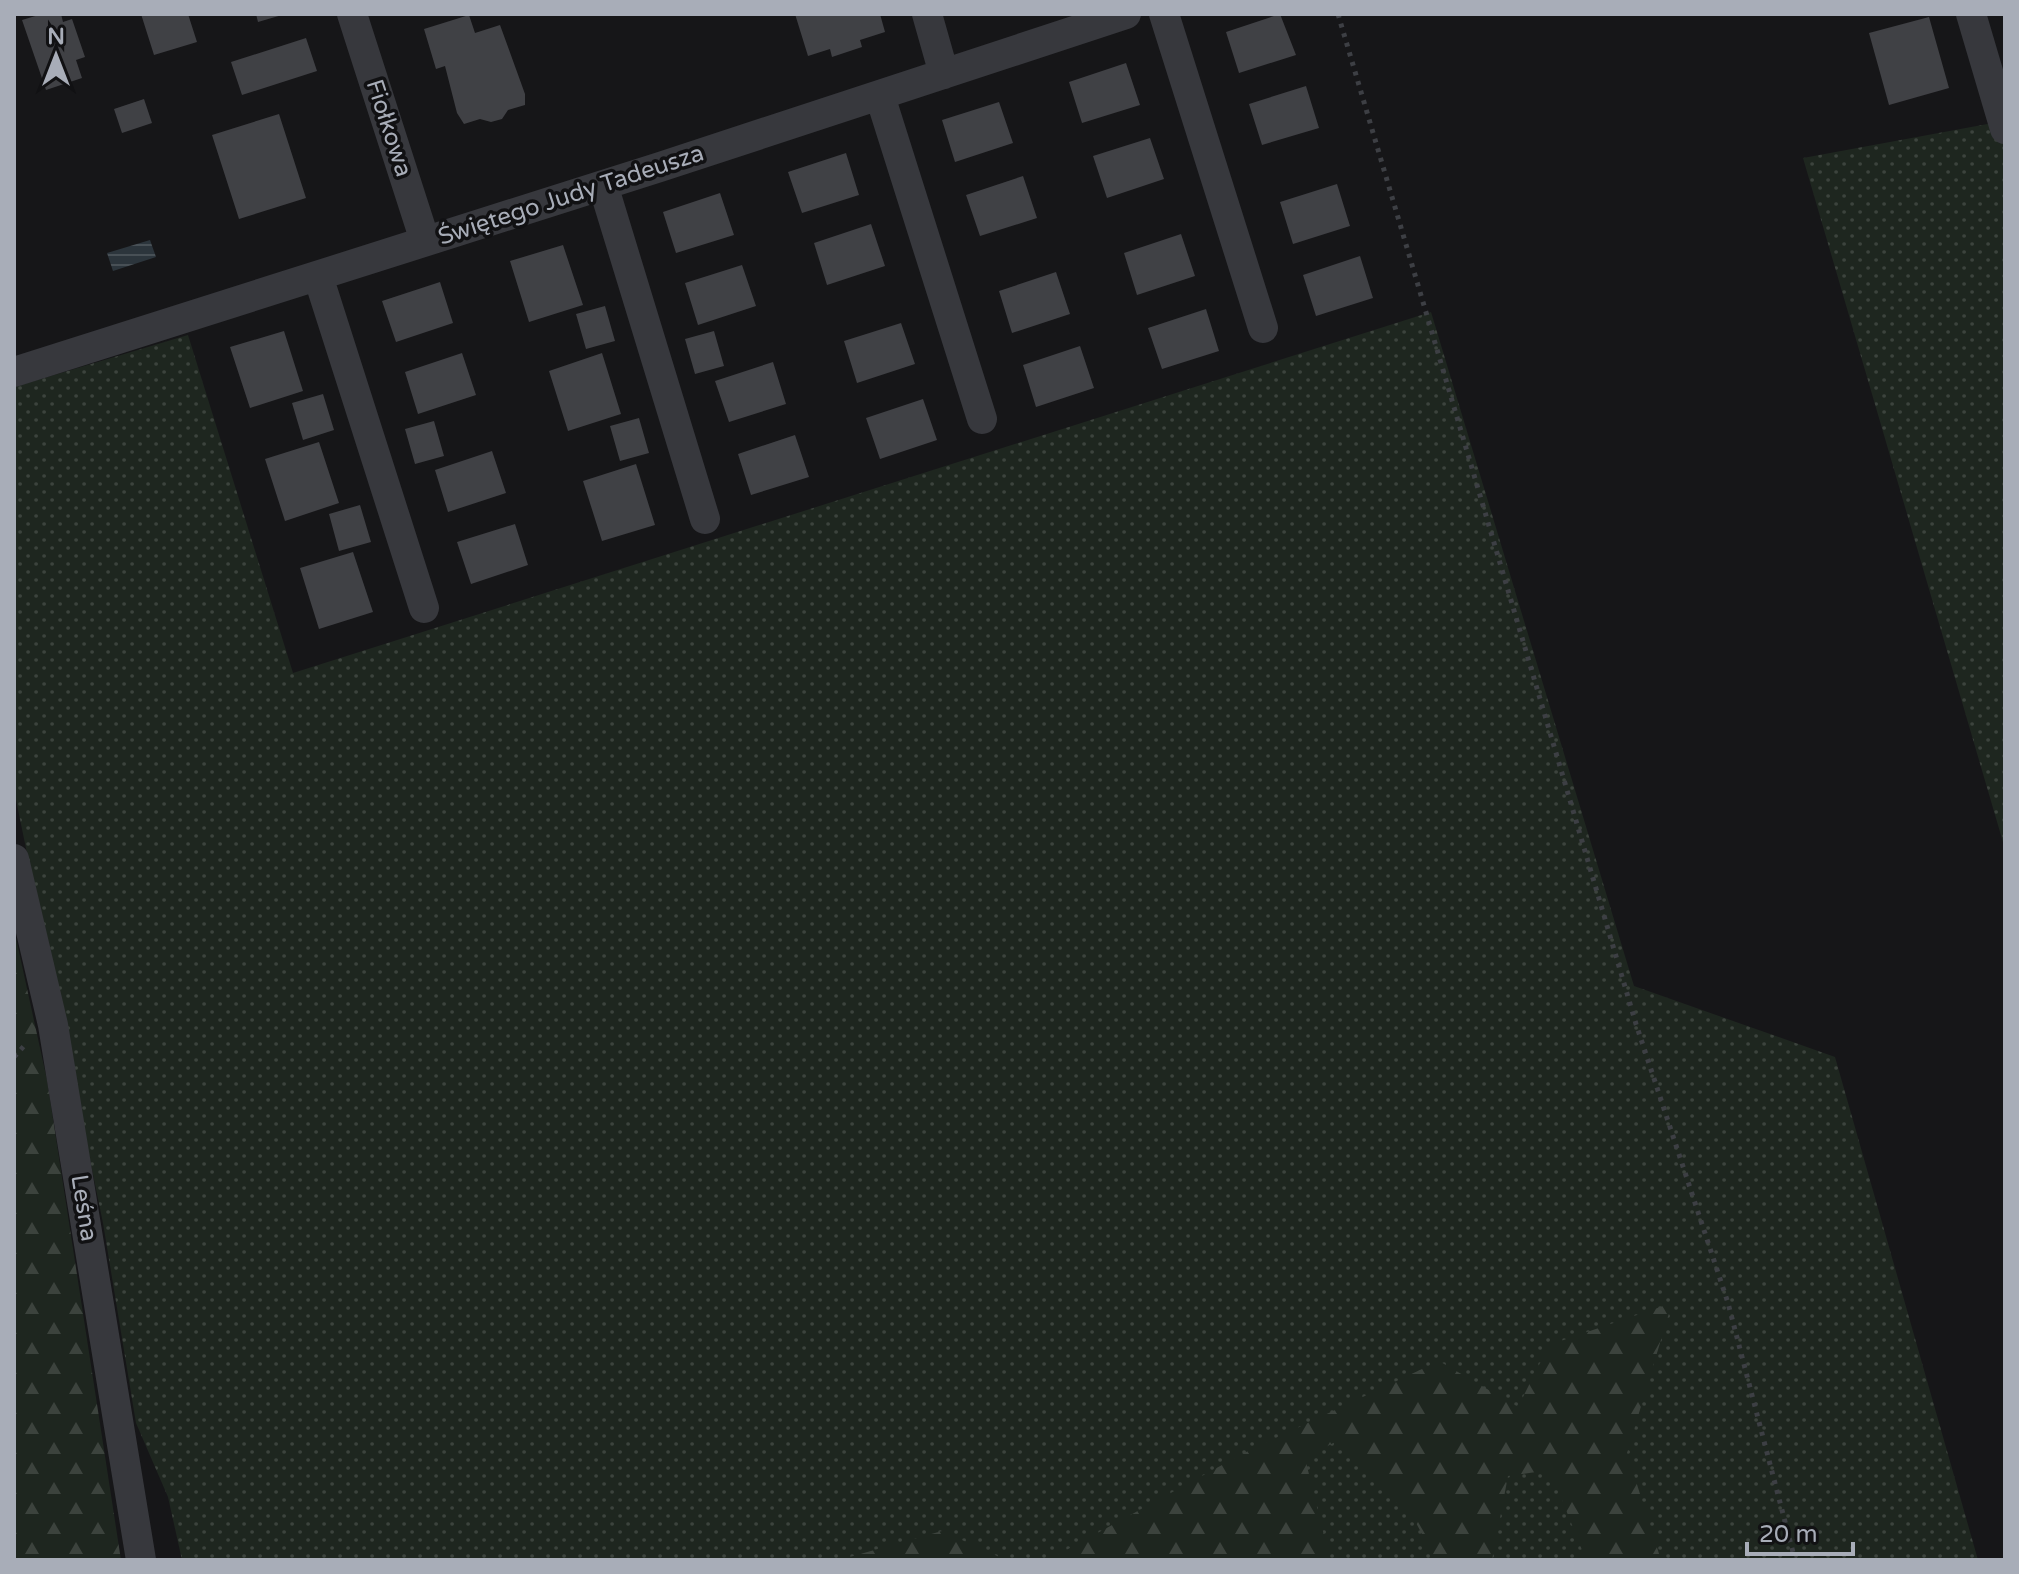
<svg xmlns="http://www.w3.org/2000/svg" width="2019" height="1574" viewBox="0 0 2019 1574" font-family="'Varela Round',sans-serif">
  <defs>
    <pattern id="green-dots" width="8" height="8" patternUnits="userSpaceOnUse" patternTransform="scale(2)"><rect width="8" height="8" fill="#1e261f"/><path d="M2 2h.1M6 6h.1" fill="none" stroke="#3c433d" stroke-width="1.8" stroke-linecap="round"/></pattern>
    <pattern id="forest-firs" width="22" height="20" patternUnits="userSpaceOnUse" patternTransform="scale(2)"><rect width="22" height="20" fill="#1e261f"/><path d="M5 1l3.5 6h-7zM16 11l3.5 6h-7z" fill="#3c433d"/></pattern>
    <pattern id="water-rules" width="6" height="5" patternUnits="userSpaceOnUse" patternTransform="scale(2)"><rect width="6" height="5" fill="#2c353c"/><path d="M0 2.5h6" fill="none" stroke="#485056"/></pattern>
  </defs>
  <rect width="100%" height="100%" fill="#161618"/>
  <path fill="url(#green-dots)" d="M1993,123h12v726l-202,-691z
    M1431,312l203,674 201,71 143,503h-1796l-14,-63 -32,-74 -33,-200 -89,-433v-403l174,-52 105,338z"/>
  <path fill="url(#forest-firs)" d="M14,929l33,151 74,480h-107z
    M1672,1303l-45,150 34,107h-75l-36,-90 -42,6 -16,84h-56l-21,-39 -78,-80 -32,17 25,102h-282l196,-107 195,-92 79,46 31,-62z
    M942,1531l64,29h-167z"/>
  <path fill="url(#water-rules)" d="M150,240l6,17 -43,14 -6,-18z"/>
  <path fill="#404145" d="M42,14h19l2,8 9,-3 13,38 -9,3 6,18 -36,12 -24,-70z
    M141,14h47l9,28 -43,13z
    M256,14h26v1l-24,7z
    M795,14h85l5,18 -25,8 2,7 -30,10 -2,-8 -22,7z
    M1280,14l16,41 -57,18 -13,-41z
    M469,15l6,18 25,-8 25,69v11l-17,5 -6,9 -11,3 -11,-3 -16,5 -7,-11 -12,-47 -9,3 -12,-40z
    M1929,17l20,71 -60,17 -20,-72z
    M306,38l11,33 -75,24 -11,-33z
    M1126,63l14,42 -58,18 -13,-41z
    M1306,86l13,42 -57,17 -13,-41z
    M144,99l8,24 -30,10 -8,-24z
    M999,102l14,41 -58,19 -13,-42z
    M279,114l27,84 -67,21 -27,-84z
    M1150,138l14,41 -57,19 -14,-42z
    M846,153l13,42 -57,18 -14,-41z
    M1023,176l14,42 -57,18 -14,-41z
    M1337,184l13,42 -57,18 -13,-42z
    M720,193l14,42 -58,18 -13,-41z
    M871,224l14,42 -58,19 -13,-42z
    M1181,234l14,42 -58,19 -13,-42z
    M563,245l20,60 -54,17 -19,-61z
    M1360,256l13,42 -57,18 -13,-41z
    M742,265l14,41 -58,19 -13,-42z
    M1056,272l14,42 -58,19 -13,-42z
    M440,282l13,41 -57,19 -14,-41z
    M605,306l10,35 -29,8 -10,-35z
    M1206,309l13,42 -57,18 -14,-41z
    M901,323l14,41 -58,19 -13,-42z
    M284,331l19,60 -53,17 -20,-61z
    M714,331l10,35 -29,8 -10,-35z
    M1080,346l14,42 -58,19 -13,-42z
    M462,353l14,42 -58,19 -13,-42z
    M602,353l19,61 -53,17 -19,-60z
    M773,362l13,42 -57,18 -14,-41z
    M323,394l11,36 -31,10 -11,-37z
    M923,399l14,41 -57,19 -14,-41z
    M639,418l10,35 -29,8 -10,-35z
    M434,421l10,35 -29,8 -10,-35z
    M795,435l14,42 -58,18 -13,-41z
    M319,442l20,61 -54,18 -20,-62z
    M492,451l14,42 -58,19 -13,-42z
    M636,464l19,61 -53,16 -19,-60z
    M360,505l11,37 -32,9 -10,-37z
    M515,524l13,41 -57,19 -14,-42z
    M353,552l20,60 -54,17 -19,-61z"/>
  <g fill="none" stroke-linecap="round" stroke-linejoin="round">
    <path stroke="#3d3f44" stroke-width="5" stroke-dasharray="4 6" stroke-linecap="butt" d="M1338,14l298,1010 92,279 67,257
      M14,1057l10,-11"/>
    <path stroke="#37383d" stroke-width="30" d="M352,14l73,227
      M927,14l17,60
      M1164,14l99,314
      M1971,14l34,115
      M880,96l102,323
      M603,185l102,334
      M318,276l106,332
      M14,372l646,-205 466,-153
      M14,859l39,166 88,535"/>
  </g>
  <g text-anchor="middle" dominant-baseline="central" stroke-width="7" stroke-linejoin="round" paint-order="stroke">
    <g font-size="24" fill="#a8adb8" stroke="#111113">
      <text transform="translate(389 128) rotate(72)">Fiołkowa</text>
      <text transform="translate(571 195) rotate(-18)">Świętego Judy Tadeusza</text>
      <text transform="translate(84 1208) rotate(81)">Leśna</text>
    </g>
  </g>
  <rect width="2019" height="1574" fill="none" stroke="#a8adb8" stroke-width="32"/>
  <g transform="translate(56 56)" stroke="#111113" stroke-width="6" paint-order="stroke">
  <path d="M0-6L14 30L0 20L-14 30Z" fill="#a8adb8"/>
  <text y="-12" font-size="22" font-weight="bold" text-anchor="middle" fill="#a8adb8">N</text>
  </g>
  <path d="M1747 1542v12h106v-12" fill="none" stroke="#a8adb8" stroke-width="4"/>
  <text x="1759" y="1542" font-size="24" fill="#a8adb8" stroke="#111113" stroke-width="6" paint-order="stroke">20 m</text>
</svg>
